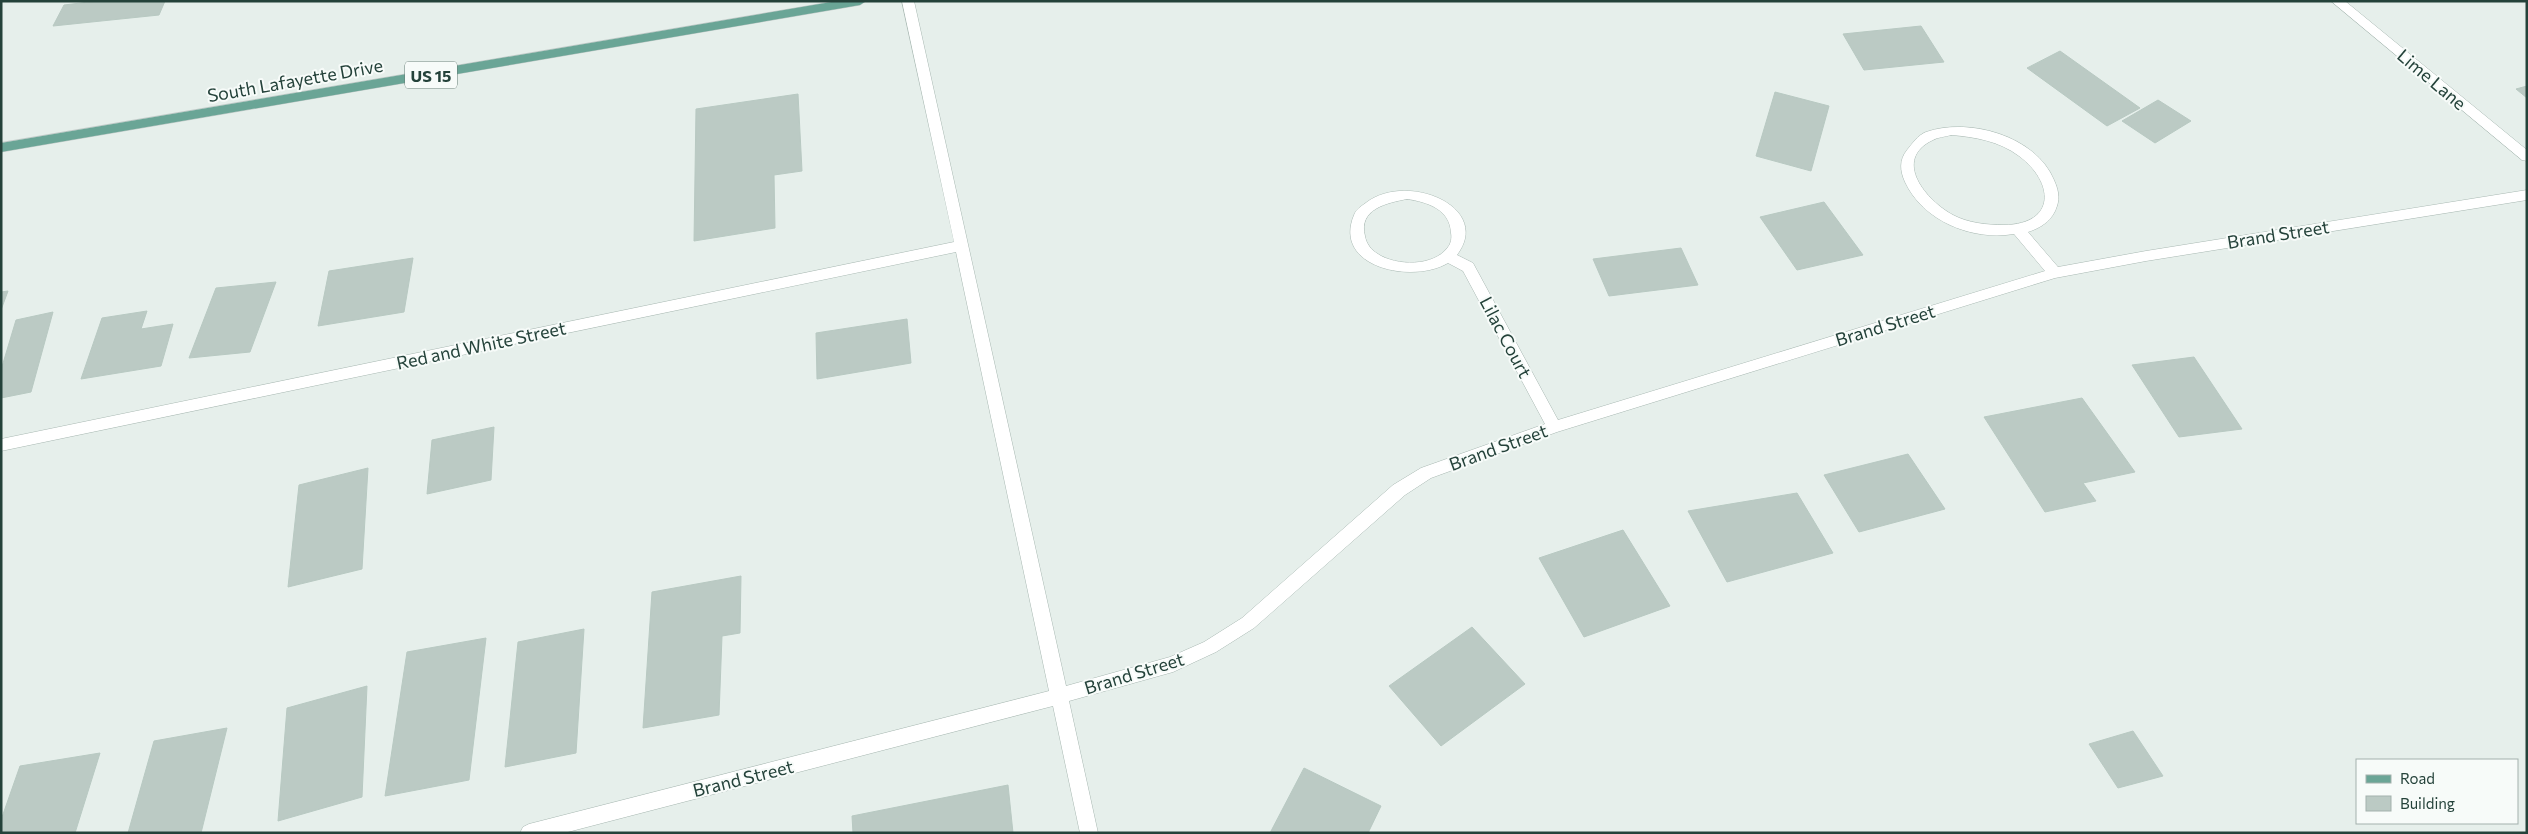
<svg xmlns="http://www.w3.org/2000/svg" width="2528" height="834" viewBox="0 0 2528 834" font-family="Commissioner,sans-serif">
  <rect width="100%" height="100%" fill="#e6efeb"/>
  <path fill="#bbcac4" stroke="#b8c9c2" d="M97,1h68l-6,14 -106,11 11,-21z
    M1921,26l23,36 -80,8 -21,-36z
    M2060,51l80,57 -33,18 -80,-58z
    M2527,86v12l-11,-9z
    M1775,92l54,14 -18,65 -55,-15z
    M798,94l4,77 -28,4 1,53 -81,13 2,-132z
    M2158,100l33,21 -36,22 -33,-22z
    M1824,202l39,53 -66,15 -37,-53z
    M1681,248l17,37 -89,11 -16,-37z
    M413,258l-9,54 -86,14 11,-55z
    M276,282l-26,70 -61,6 27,-70z
    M8,291l-7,19v-18z
    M147,311l-6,18 32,-5 -12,42 -80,13 21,-61z
    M53,312l-22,80 -30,6v-28l15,-50z
    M907,319l4,44 -94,16 -1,-46z
    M2194,357l48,72 -63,8 -47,-72z
    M2082,398l53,74 -52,11 13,18 -51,11 -61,-95z
    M494,427l-3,53 -64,14 5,-54z
    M1908,454l37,55 -86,23 -35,-57z
    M368,468l-6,101 -74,18 11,-102z
    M1797,493l36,60 -106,29 -39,-71z
    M1623,530l47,76 -86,31 -45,-79z
    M741,576l-1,57 -18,3 -3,79 -76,13 9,-136z
    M1472,627l53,57 -84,62 -52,-60z
    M584,629l-8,124 -71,14 13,-125z
    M486,638l-17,142 -84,16 22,-144z
    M367,686l-5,111 -84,24 9,-113z
    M227,728l-26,105h-73l26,-92z
    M2133,731l30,45 -45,12 -29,-44z
    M100,753l-25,80h-74v-13l19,-54z
    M1304,768l77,38 -13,27h-98z
    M1008,785l5,48h-160l-1,-17z"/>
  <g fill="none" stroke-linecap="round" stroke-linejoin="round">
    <g stroke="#a8b8b2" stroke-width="1">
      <path id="minor" d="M902,1h12l152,685 104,-29 34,-15 38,-24 151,-133 28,-17 124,-44 -82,-153 -15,-8c-35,21 -116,5 -94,-48 3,-7 8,-9 13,-13 41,-30 126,5 90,53l16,8 85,157 487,-149 -31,-37c-42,7 -91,-13 -109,-52 -5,-11 -6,-22 2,-32 5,-6 11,-15 19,-18 43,-15 110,4 128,48 4,9 6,17 3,26 -4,14 -16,22 -29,26l30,35 88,-16 381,-61v10l-381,61 -91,17 -498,154 -126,46 -26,17 -151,133 -38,24 -43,20 -104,29 29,132h-18l-27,-127 -489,127h-44l3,-6 6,-3 520,-133 -93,-439 -955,199v-12l953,-197zM1951,135c24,2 48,6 68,21 35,26 38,68 -15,69 -17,0 -36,-2 -51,-10 -26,-14 -62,-55 -20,-75 5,-3 12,-3 18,-5zM1407,199c20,3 43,10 44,34 1,5 0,10 -3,14 -14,20 -52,19 -70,7 -7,-4 -12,-11 -13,-18 -7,-27 22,-33 42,-37z
        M2331,1h14l182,149v11l-5,-1z"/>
    </g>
    <g stroke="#c2cac8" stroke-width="1">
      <path id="primary" d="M837,1h29l-6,4 -859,147v-9z"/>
    </g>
    <use href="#minor" fill="#fff" fill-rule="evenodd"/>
    <use href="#primary" fill="#6aa596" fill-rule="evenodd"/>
  </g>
  <g text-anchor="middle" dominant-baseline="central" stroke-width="4" stroke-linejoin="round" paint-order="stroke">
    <rect fill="#f7fbf9" stroke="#637a73" stroke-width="1" x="405" y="61.5" width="52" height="27" rx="4"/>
    <g font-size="16" font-weight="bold" fill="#24423a">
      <text x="431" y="75">US 15</text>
    </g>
    <g font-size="18" fill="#24423a" stroke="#f7fbf9">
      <text transform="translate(2432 79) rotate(40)">Lime Lane</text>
      <text transform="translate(295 80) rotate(-10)">South Lafayette Drive</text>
      <text transform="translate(2278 234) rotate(-9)">Brand Street</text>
      <text transform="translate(1885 325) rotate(-17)">Brand Street</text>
      <text transform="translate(1506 337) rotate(62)">Lilac Court</text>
      <text transform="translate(481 345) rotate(-12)">Red and White Street</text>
      <text transform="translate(1498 447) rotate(-20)">Brand Street</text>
      <text transform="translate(1134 673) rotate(-17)">Brand Street</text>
      <text transform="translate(743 778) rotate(-14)">Brand Street</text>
    </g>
  </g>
  <rect width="2528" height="834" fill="none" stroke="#24423a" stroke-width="5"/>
  <rect x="2356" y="759" width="162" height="65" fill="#f7fbf9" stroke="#a3b1ad"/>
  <rect x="2366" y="775" width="25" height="8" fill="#6aa596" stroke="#a3b1ad"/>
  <text x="2400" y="784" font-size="15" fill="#24423a">Road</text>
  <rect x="2366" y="796" width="25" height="15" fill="#bbcac4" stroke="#a3b1ad"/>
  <text x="2400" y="809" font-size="15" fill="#24423a">Building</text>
</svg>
